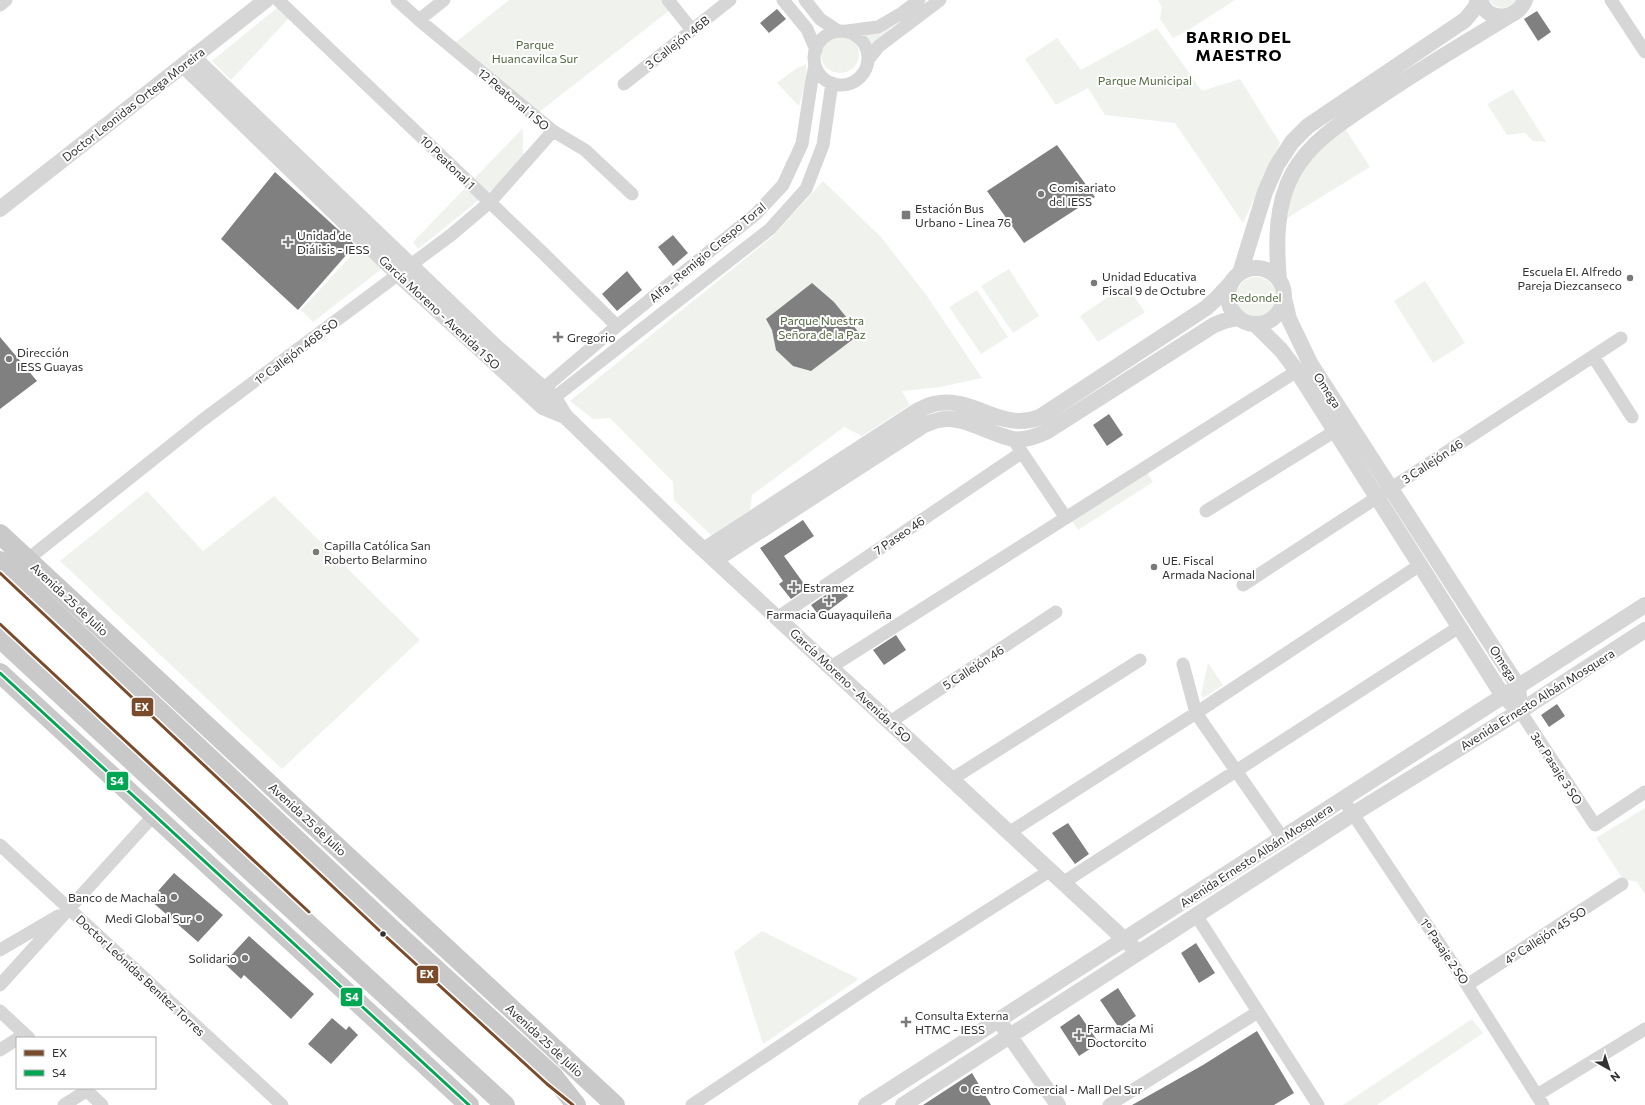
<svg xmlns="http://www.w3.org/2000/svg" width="1645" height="1105" viewBox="0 0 1645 1105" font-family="Commissioner,sans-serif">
  <rect width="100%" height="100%" fill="#fff"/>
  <path fill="#f0f3ed" d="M509,0h153l8,10 -140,109 -74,-77z
    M1158,0h77l-45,29 -17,9 -13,-19 2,-12z
    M1489,0h28c-8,10 -20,11 -28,0z
    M278,7l11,11 -58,62 -19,-19z
    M893,25v1l-21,19 -10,-12z
    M1157,28l45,63 38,-12 40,64 -37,80 -68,-100 -70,-8 -17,-27 -32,17 -31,-46 32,-21 24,32z
    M821 54a19 19 0 1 1 38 0a19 19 0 1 1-38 0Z
    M806,64c1,14 -3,29 -7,42l-22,-23 17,-13z
    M1513,89l33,53 -13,-1 -8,-8 -18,2 -20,-31z
    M1344,127l26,40 -83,51 8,-42z
    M523,128v20l2,15 -107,86 -5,-7z
    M823,181l58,56 46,59 55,82 -41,9 -39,4 8,14 -48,31 -18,-9 -92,68 -2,15 -38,26 -38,-36 -1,-18 -63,-64 -17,1 -23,-18 202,-164z
    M359,247l24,21 -70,54 -12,-12z
    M1009,269l30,47 -26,17 -32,-47z
    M1236 297a20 20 0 1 1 40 0a20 20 0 1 1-40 0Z
    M1425,281l40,62 -32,20 -39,-62z
    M1126,285l19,27 -47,30 -18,-26z
    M977,290l31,47 -27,17 -32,-47z
    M1146,471l7,11 -75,48 -8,-12z
    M147,491l56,60 71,-55 146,144 -138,129 -222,-208z
    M1208,663l15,22 -20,13 -2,-3z
    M1645,808v86l-8,-12 -14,-3 -27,-41z
    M762,931l97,48 -96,65 -29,-92z
    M1472,1019l11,14 -106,72h-34z"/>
  <path fill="#808080" d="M777,9l9,10 -17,14 -9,-10z
    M1537,11l14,21 -13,9 -14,-22z
    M1057,145l38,52 -71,46 -37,-52z
    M275,172l80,73 -57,65 -77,-71z
    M673,235l15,18 -15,13 -15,-19z
    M627,271l15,19 -25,21 -15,-17z
    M812,283l22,19 26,32 -49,37 -18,-5 -17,-16 -4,-20 -6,-11z
    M0,337l37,44 -37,28z
    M1109,414l14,21 -16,11 -14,-21z
    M803,520l11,16 -30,20 23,32 -16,11 -12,-15 4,-3 -23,-33z
    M840,585l8,11 -28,21 -9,-12z
    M896,635l10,15 -22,15 -11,-15z
    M1557,704l8,12 -16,11 -8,-12z
    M1068,823l21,31 -14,10 -23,-31z
    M174,873l49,42 -25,27 -48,-42z
    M249,936l65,58 -23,25 -47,-44 -3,4 -17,-16z
    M1196,943l19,30 -16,10 -18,-30z
    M1118,988l18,28 -17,12 -19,-28z
    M1079,1014l20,29 -20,13 -19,-29z
    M332,1018l14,12 3,-4 9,9 -27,29 -23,-20z
    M1257,1031l37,62 -20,12h-142l71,-40z
    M972,1073l19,32h-68z"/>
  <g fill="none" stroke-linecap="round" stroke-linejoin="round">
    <path stroke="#d6d6d6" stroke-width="13" d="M278,0l266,254 73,72
      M397,0l22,20 134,111 32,19 47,44
      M668,0l24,30
      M783,0l24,29 9,21
      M805,0l15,19 18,12
      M1611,0l34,52
      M0,5l6,-5
      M419,20l25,-20
      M847,31l31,-4 24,-14 17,-13
      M814 58a27 27 0 1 1 54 0a27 27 0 1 1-54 0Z
      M868,60l11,-14 61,-46
      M624,84l106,-84
      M1593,356l39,61
      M536,395l81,-69 139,-112 27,-29 19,-41 10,-65 3,-14
      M546,404l224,-175 36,-40 17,-44 9,-62
      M1017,445l49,73
      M1206,511l129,-80
      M28,559l176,-140 247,-184 39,-33 63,-71
      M1243,585l378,-247
      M777,618l244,-165
      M1183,664l13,49 86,124
      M831,667l466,-296
      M1520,711l75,114 50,-33
      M890,722l166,-110
      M952,779l188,-119
      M1343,799l124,186 76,120
      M1010,832l186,-119 224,-148
      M0,845l282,260
      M1064,882l395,-255
      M1196,915l122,190
      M0,950l58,-34
      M0,985l154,-170
      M1467,985l155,-101
      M0,1011l29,27
      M0,1050l17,-11
      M84,1088l18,17
      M1537,1095l108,-66
      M64,1105l22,-14
      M692,1105l185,-124 174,-111
      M1109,1105l149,-93"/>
    <path stroke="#d6d6d6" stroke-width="16" d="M1480,0c7,23 37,21 45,0
      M193,57l302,289 59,52 11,18 127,123 446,413
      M183,65l216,210 144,132 22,9
      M0,209l266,-209
      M1228 296a28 28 0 1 1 56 0a28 28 0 1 1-56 0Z
      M1240,273l25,-81 12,-27 15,-23 16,-16 157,-106 10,-12 3,-8
      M1279,280c-3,-34 -4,-75 14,-107 18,-33 54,-54 85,-75 42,-29 87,-55 131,-82
      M1284,298l5,21 21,44 208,323 1,10
      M1255,324l26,26 16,21 206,325 8,7
      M704,550l213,-139c5,-2 11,-6 17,-7 40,-9 66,29 106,13l166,-109 11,-10 14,-15
      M715,560l209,-135c5,-2 10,-4 15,-5 23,-6 52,15 74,19 12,2 23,-3 33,-7l168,-107 10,-4 14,-3
      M1004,1028l54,77
      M866,1105l779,-500
      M903,1105l450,-291 167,-103 125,-81"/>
    <path stroke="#c9c9c9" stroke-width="20" d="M0,534l615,571
      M0,561l396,372 157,143 23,29
      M0,638l257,239 248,228
      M0,673l469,432"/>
    <g stroke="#fff" stroke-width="6">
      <path id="bus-1" d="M0,573l383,361 164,150 26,21
        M0,624l309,288"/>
    </g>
    <g stroke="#fff" stroke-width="6">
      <path id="bus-2" d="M0,673l469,432"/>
    </g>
    <use href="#bus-1" stroke="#7a4b2a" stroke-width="3"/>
    <use href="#bus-2" stroke="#00a651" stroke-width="3"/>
  </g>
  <g fill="#7a7a7a" stroke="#fff" stroke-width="1.5">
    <circle cx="1041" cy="194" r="4"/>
    <rect x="901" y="210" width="10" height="10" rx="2"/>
    <path d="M286 236h4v4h4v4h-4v4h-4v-4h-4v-4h4z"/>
    <circle cx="1630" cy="278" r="4"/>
    <circle cx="1094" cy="283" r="4"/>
    <path d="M556 331h4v4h4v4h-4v4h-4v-4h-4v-4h4z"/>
    <circle cx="9" cy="359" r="4"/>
    <circle cx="316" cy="552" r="4"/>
    <circle cx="1154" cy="567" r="4"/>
    <path d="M792 581h4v4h4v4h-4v4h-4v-4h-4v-4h4z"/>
    <path d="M827 594h4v4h4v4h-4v4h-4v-4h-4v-4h4z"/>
    <circle cx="174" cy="897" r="4"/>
    <circle cx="199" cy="918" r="4"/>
    <circle cx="245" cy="958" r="4"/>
    <path d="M904 1016h4v4h4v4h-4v4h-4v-4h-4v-4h4z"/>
    <path d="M1077 1029h4v4h4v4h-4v4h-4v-4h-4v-4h4z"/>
    <circle cx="964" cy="1089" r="4"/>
  </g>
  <circle fill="#323232" stroke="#fff" stroke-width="1.5" cx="383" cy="934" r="3.5"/>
  <g text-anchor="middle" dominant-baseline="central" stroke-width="4" stroke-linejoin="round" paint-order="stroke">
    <g font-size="12" fill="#323232" stroke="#fff">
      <text transform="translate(677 42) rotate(-38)">3 Callejón 46B</text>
      <text transform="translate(514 99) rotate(40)">12 Peatonal 1 SO</text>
      <text transform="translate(133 104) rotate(-38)">Doctor Leonidas Ortega Moreira</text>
      <text transform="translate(448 162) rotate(44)">10 Peatonal 1</text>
      <text transform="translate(707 252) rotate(-40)">Alfa - Remigio Crespo Toral</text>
      <text transform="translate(440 312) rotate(43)">García Moreno - Avenida 1 SO</text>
      <text transform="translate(296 351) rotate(-37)">1° Callejón 46B SO</text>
      <text transform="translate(1328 390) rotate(57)">Omega</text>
      <text transform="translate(1432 461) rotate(-33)">3 Callejón 46</text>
      <text transform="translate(899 535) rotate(-34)">7 Paseo 46</text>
      <text transform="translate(70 599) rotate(43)">Avenida 25 de Julio</text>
      <text transform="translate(1504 663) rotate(57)">Omega</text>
      <text transform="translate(973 667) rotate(-33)">5 Callejón 46</text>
      <text transform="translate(851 685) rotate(43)">García Moreno - Avenida 1 SO</text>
      <text transform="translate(1537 699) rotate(-32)">Avenida Ernesto Albán Mosquera</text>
      <text transform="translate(1557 768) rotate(57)">3er Pasaje 3 SO</text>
      <text transform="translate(308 819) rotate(43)">Avenida 25 de Julio</text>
      <text transform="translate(1256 855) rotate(-33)">Avenida Ernesto Albán Mosquera</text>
      <text transform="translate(1545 935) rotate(-33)">4° Callejón 45 SO</text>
      <text transform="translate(1445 951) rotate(56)">1° Pasaje 2 SO</text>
      <text transform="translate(141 975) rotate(43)">Doctor Leónidas Benítez Torres</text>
      <text transform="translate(545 1040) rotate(43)">Avenida 25 de Julio</text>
    </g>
    <g font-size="12" fill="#536b42" stroke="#fff">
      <text x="535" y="44">Parque<tspan x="535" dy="14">Huancavilca Sur</tspan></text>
      <text x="1145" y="80">Parque Municipal</text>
      <text x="1256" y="297">Redondel</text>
      <text x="822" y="320">Parque Nuestra<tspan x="822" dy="14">Señora de la Paz</tspan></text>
    </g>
    <g font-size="12" fill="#323232" stroke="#fff" text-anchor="start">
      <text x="1049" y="187">Comisariato<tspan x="1049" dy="14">del IESS</tspan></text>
      <text x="915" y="208">Estación Bus<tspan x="915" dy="14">Urbano - Linea 76</tspan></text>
      <text x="297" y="235">Unidad de<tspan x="297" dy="14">Diálisis - IESS</tspan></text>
      <text x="1622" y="271" text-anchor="end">Escuela EI. Alfredo<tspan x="1622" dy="14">Pareja Diezcanseco</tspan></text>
      <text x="1102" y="276">Unidad Educativa<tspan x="1102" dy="14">Fiscal 9 de Octubre</tspan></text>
      <text x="567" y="337">Gregorio</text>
      <text x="17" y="352">Dirección<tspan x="17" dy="14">IESS Guayas</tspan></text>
      <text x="324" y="545">Capilla Católica San<tspan x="324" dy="14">Roberto Belarmino</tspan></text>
      <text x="1162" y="560">UE. Fiscal<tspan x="1162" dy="14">Armada Nacional</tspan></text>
      <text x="803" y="587">Estramez</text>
      <text x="829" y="614" text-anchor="middle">Farmacia Guayaquileña</text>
      <text x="166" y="897" text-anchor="end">Banco de Machala</text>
      <text x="191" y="918" text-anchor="end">Medi Global Sur</text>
      <text x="237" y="958" text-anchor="end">Solidario</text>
      <text x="915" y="1015">Consulta Externa<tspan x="915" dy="14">HTMC - IESS</tspan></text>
      <text x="1087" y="1028">Farmacia Mi<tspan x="1087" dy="14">Doctorcito</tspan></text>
      <text x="972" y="1089">Centro Comercial - Mall Del Sur</text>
    </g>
    <g font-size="16" font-weight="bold" letter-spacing="1" fill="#000" stroke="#fff">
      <text x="1239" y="36">BARRIO DEL<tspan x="1239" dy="18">MAESTRO</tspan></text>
    </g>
  </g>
  <g stroke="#fff" stroke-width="1.5">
    <rect x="131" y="697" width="23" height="20" rx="4" fill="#7a4b2a"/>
    <rect x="106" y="771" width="23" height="20" rx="4" fill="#00a651"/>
    <rect x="416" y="965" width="23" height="19" rx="4" fill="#7a4b2a"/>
    <rect x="340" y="987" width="23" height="20" rx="4" fill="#00a651"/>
  </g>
  <g font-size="11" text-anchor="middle" font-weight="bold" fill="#fff">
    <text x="142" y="711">EX</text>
    <text x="117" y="785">S4</text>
    <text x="427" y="978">EX</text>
    <text x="352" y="1001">S4</text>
  </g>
  <rect x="16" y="1037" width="140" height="52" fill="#ffffff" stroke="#adadad"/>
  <rect x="24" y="1050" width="20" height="6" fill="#7a4b2a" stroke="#adadad"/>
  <text x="52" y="1057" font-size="12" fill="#323232">EX</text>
  <rect x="24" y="1070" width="20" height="6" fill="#00a651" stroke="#adadad"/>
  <text x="52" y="1077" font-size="12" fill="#323232">S4</text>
  <g transform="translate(1609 1069) rotate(141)" stroke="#ffffff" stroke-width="3" paint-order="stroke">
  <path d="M0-3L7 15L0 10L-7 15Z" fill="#323232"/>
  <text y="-6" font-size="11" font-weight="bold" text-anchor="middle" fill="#323232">N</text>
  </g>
</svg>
